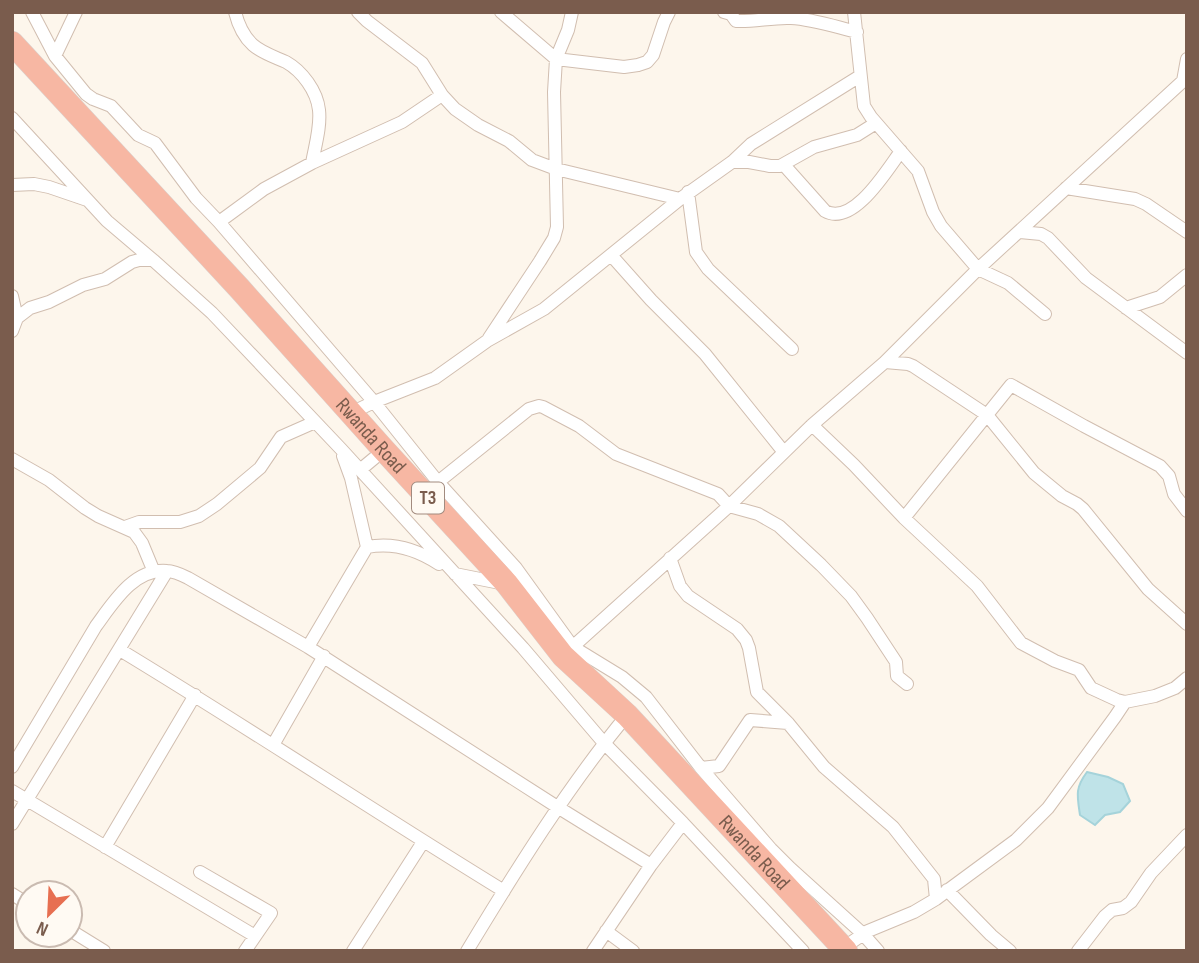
<svg xmlns="http://www.w3.org/2000/svg" width="1199" height="963" viewBox="0 0 1199 963" font-family="'Sofia Sans Condensed',sans-serif">
  <rect width="100%" height="100%" fill="#fdf6ec"/>
  <path fill="#bfe3e8" stroke="#a5d3da" stroke-width="2" d="M1087,772l21,5 15,7 7,17 -10,11 -15,3 -10,10 -15,-10c-3,-20 -5,-27 7,-43z"/>
  <g fill="none" stroke-linecap="round" stroke-linejoin="round">
    <g stroke="#d1beb0" stroke-width="14">
      <path id="street" d="M32,12l23,44 31,38 7,5 18,7 27,29 17,8 41,55 23,24 155,180 64,80 78,86 57,79 49,30 24,20 55,71 70,81 19,19 73,66 15,17
        M235,12c3,12 8,24 18,33 9,8 22,12 33,17 16,9 31,29 33,48 2,17 -4,36 -7,53
        M358,12l9,9 55,42 20,32 13,14 23,16 31,16 23,19 24,9 124,30
        M501,12l55,47 68,8 14,-2 9,-3 6,-7 11,-33 5,-10
        M724,12l7,2 5,7c18,1 37,-4 55,-3 22,1 45,9 66,14
        M854,12l10,94 7,11 47,54 15,41 8,14 37,43 30,14 37,31
        M55,56l21,-44
        M12,118l95,103 46,39 59,53 129,136 182,199 81,95 79,80 120,128
        M732,162h17l21,4h10l34,-19 43,-12 19,-12
        M784,165l41,46c28,16 62,-41 76,-60
        M12,185l22,-1 15,3 38,13
        M1066,188l69,11 11,5 41,28
        M688,192l8,60 12,17 84,80
        M219,222l45,-33 48,-26 90,-41 40,-27
        M1020,232l21,2 7,4 38,40 101,75
        M611,255l40,45 54,54 78,97
        M12,296l5,22 -5,13
        M1126,308l34,-11 27,-22
        M17,318l13,-10 19,-6 34,-17 22,-6 27,-17 7,-2h14
        M489,338l51,-77 14,-23 3,-11 -3,-135 2,-33 12,-29 4,-18
        M885,362l23,2 5,2 74,49 47,58 28,23 15,8 6,5 65,80 39,35
        M351,413l23,-11 61,-24 52,-37 57,-32 136,-110 52,-37 19,-18 109,-68
        M812,425l42,40 50,53 73,68 44,57 34,18 24,9 12,18 26,12 8,2 30,-6 20,-8 12,-10
        M12,459l37,21 36,28 13,8 36,16 8,11 12,29
        M360,470l24,-20
        M438,482l91,-73 10,-3 4,1 36,19 37,28 102,40 11,12 29,8 21,12 42,39 30,31 16,22 29,44 1,14 10,8
        M904,518l107,-133 73,41 76,40 9,10 5,18 13,17
        M125,527l14,-5h41l19,-6 18,-12 43,-36 21,-31 34,-15
        M367,547c26,-5 51,3 72,17
        M670,558l10,28 8,10 49,33 9,11 3,8 8,44 31,31 36,44 69,60 41,52 2,20
        M455,574l50,10
        M308,647l59,-100 -16,-69 -8,-22
        M120,650c129,78 255,162 384,241
        M568,651l161,-145 83,-81 73,-63 93,-93 205,-188 4,-22
        M273,745l51,-89
        M12,767l84,-141c17,-23 38,-58 71,-55 7,0 15,4 21,7l120,69 251,161 92,57
        M701,768l18,-2 31,-46 38,3
        M12,791l243,145
        M12,824l155,-253
        M105,847l90,-152
        M200,872l71,41 -26,38
        M947,890l44,45 19,16
        M12,894l16,10
        M70,930l34,21
        M606,931l27,20
        M843,948l25,-17 46,-19 22,-13 80,-59 32,-32 67,-91 10,-15
        M353,951l70,-109
        M467,951c49,-81 100,-163 160,-236
        M593,951l58,-86 32,-42
        M1078,951l27,-35 7,-6 11,-2 8,-6 20,-29 36,-38"/>
    </g>
    <g stroke="#dad1cd" stroke-width="24">
      <g id="highway">
        <path id="s1" d="M12,43l228,246 144,161 123,134 56,72 64,59 219,236"/>
      </g>
    </g>
    <use href="#street" stroke="#fff" stroke-width="12"/>
    <use href="#highway" stroke="#f7b7a3" stroke-width="23"/>
  </g>
  <g text-anchor="middle" dominant-baseline="central" stroke-width="5" stroke-linejoin="round" paint-order="stroke">
    <rect fill="#fffaf3" stroke="#a28b7f" stroke-width="2" x="412" y="482.5" width="32" height="31" rx="5"/>
    <g font-size="19" font-weight="bold" fill="#7a5c4d">
      <text x="428" y="498">T3</text>
    </g>
    <g font-size="21" fill="#7a5c4d" stroke="#fffaf3">
      <text stroke="none"><textPath href="#s1" startOffset="532">Rwanda Road</textPath></text>
      <text stroke="none"><textPath href="#s1" startOffset="1099">Rwanda Road</textPath></text>
    </g>
  </g>
  <rect width="1199" height="963" fill="none" stroke="#7a5c4d" stroke-width="28"/>
  <g transform="translate(49 914) rotate(204)"><circle r="33" fill="#fffaf3" stroke="#cabbb1" stroke-width="2"/>
  <path d="M0-5L12 26L0 18L-12 26Z" fill="#e76f51"/>
  <text y="-10" font-size="19" font-weight="bold" text-anchor="middle" fill="#7a5c4d">N</text>
  </g>
</svg>
